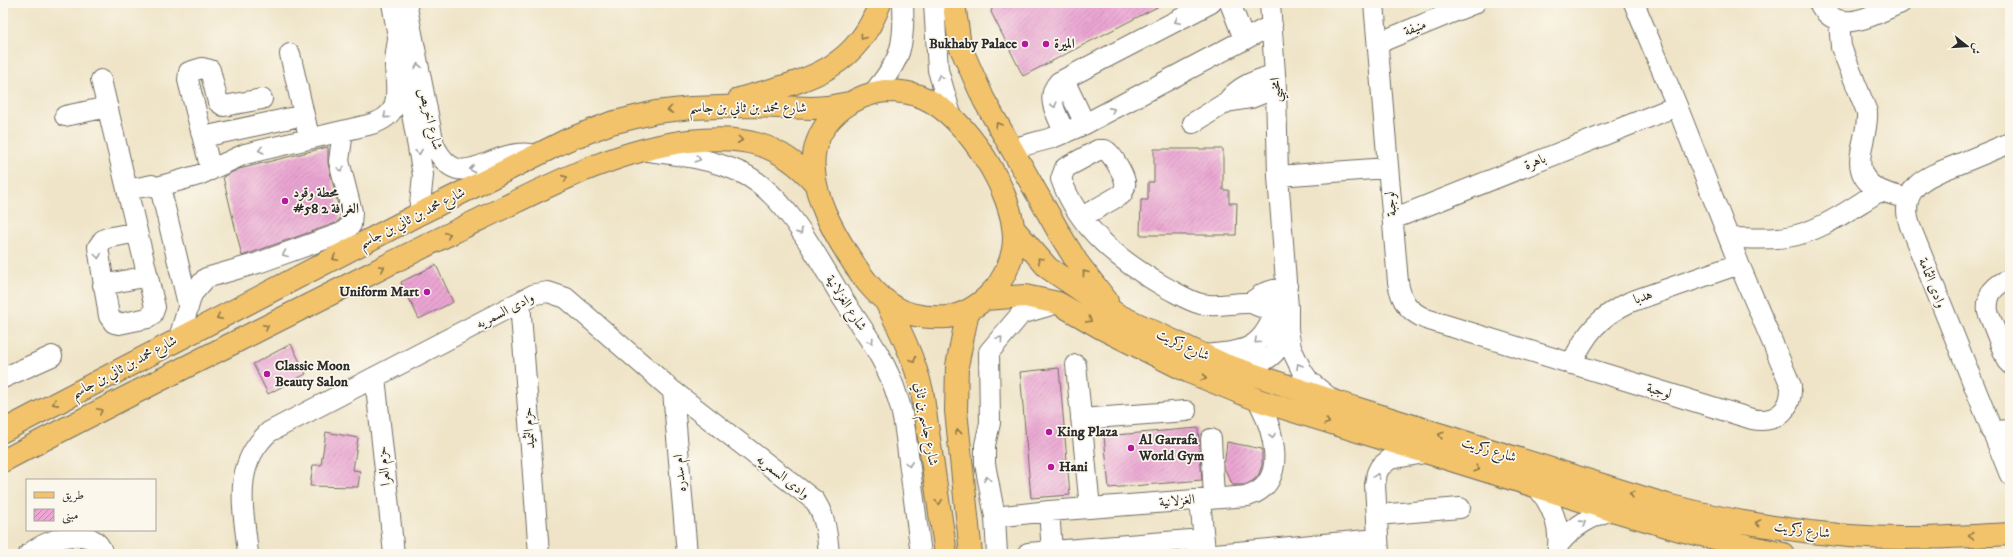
<svg xmlns="http://www.w3.org/2000/svg" width="2013" height="557" viewBox="0 0 2013 557" font-family="'IM FELL DW Pica',Amiri,serif">
  <defs>
    <pattern id="building-hatch" width="6" height="6" patternUnits="userSpaceOnUse"><rect width="6" height="6" fill="#eba6d3"/><path d="M-1 1l2-2M0 6l6-6M5 7l2-2" fill="none" stroke="#bf87ab"/></pattern>
  </defs>
  <rect width="100%" height="100%" fill="#fbf7ec"/>
  <filter id="ink" filterUnits="userSpaceOnUse"><feTurbulence type="fractalNoise" baseFrequency=".025" numOctaves="2"/><feDisplacementMap in="SourceGraphic" scale="8" xChannelSelector="R" yChannelSelector="G"/><feConvolveMatrix kernelMatrix="1 2 1 2 8 2 1 2 1" color-interpolation-filters="sRGB"/></filter>
  <filter id="wash" filterUnits="userSpaceOnUse"><feTurbulence type="fractalNoise" baseFrequency=".012" numOctaves="4" result="noise"/><feDisplacementMap in="SourceGraphic" scale="16" xChannelSelector="R" yChannelSelector="G"/><feGaussianBlur stdDeviation="0.9" result="paint"/><feColorMatrix in="noise" values="0 0 0 0 0 0 0 0 0 0 0 0 0 0 0 0 0 1.4 0 .05"/><feComposite in="paint" operator="in"/></filter>
  <g filter="url(#wash)">
    <rect width="100%" height="100%" fill="#efe4c7"/>
    <g id="blocks">
      <path fill="url(#building-hatch)" d="M994,3h171l-142,73 -32,-64z
        M328,147v17l12,49v6l-4,4 -94,33 -19,-79 16,-8z
        M1154,149h69v41h6v13h8l-1,32h-96l1,-35h7v-18h6z
        M436,265l17,37 -34,17 -18,-37z
        M291,344l15,30 -38,20 -15,-30z
        M1059,368l11,127 -39,3 -11,-126z
        M1198,428l4,52 -93,8 -5,-52z
        M326,432l32,6 -5,32 7,1 -2,16 -48,-1 3,-21h8z
        M1227,442l35,7v16l-3,9 -5,6 -9,5h-12l-9,-17z"/>
    </g>
  </g>
  <g filter="url(#ink)">
    <use href="#blocks" fill-opacity="0" stroke="#706c62" stroke-width="1"/>
    <g fill="none" stroke-linecap="round" stroke-linejoin="round">
      <g stroke="#706c62" stroke-width="22">
        <path id="minor" d="M392,3l31,172 -4,39
          M406,3l28,142c22,44 45,17 77,10 9,-2 17,-2 25,0
          M934,3l4,67 13,45
          M1230,3l14,36
          M1270,3l6,85 2,88 10,132v22l3,18 11,23 7,10 22,18
          M1374,3l24,279c3,19 10,29 28,37l326,100c24,5 40,-9 39,-33l-52,-122 -62,-158 -43,-103
          M1819,3c19,35 55,11 82,0
          M1839,21l2,26 26,65c1,14 -4,27 -6,41 -6,32 22,41 47,45
          M1378,43l97,-40
          M290,54l17,74
          M101,80l54,227 -3,8 -4,3 -29,6 -5,-1 -5,-7 -11,-69 5,-7 4,-2 30,-6
          M1064,80l21,44
          M873,93c28,-33 32,-47 30,-90
          M1227,102c12,-17 29,-21 48,-28
          M65,116l43,-9
          M1193,123l34,-21 24,-4 25,-10
          M1065,133c-7,-16 -21,-36 -6,-51l152,-79
          M203,137l101,-22
          M2010,143c-17,7 -34,14 -51,21 -31,12 -62,22 -49,62l100,249
          M1011,149l41,-11 33,-14 187,-99
          M648,151c32,4 64,8 94,22 44,21 74,83 99,123 22,34 46,64 57,103 7,19 8,41 11,62 4,31 8,62 12,93
          M211,170l-23,-90 1,-8 13,-4 8,2 8,32 6,4 38,-7
          M1278,176l109,-8
          M157,187l42,-12 46,-21 123,-29c36,-9 28,-32 27,-61 0,-8 2,-16 3,-25
          M127,190l25,-5 9,6 27,113
          M1082,217l40,-23c2,-4 4,-8 3,-12 -1,-7 -13,-29 -20,-32h-7l-33,18 -4,11c18,50 60,83 104,108 12,6 23,14 36,17 17,4 32,-2 48,-1 4,0 8,3 12,4 9,2 18,1 27,1
          M1393,219l284,-113
          M1729,238c19,0 39,2 58,-1 34,-5 64,-29 93,-46
          M2010,279c-16,6 -24,15 -22,33l19,49 3,3
          M103,285l45,-9
          M520,302l19,252
          M1250,303l14,-10 23,-7
          M179,338l13,-44 14,-16 52,-15 84,-30 9,-8 1,-13 -13,-51 4,-30
          M1204,355c40,-4 59,-4 72,-47
          M1571,364c15,-30 27,-47 59,-62l109,-38
          M1076,365l14,143
          M1229,365c32,0 46,-3 59,-35
          M375,377l19,177
          M3,378l49,-22
          M673,391l14,163
          M1081,419l105,-8
          M1991,431l19,-1
          M1211,439l3,59
          M1538,488c15,19 24,41 19,66
          M1200,500l5,51
          M1049,511l3,40
          M1377,515l83,-7
          M995,517l54,-6 199,-15c42,-13 25,-67 10,-96
          M1559,544c15,-18 31,-27 53,-34
          M1028,553l175,-14
          M29,554c18,-15 65,-32 74,0
          M248,554c-4,-45 -17,-87 21,-122l266,-138 13,-2 18,6 107,93 142,110c11,17 12,33 14,53
          M997,554l-2,-37 -10,-53v-19l5,-22 -1,-71 32,-38 37,-11
          M1215,554l163,-15
          M1379,554l-4,-69 2,-12 3,-6 10,-8 35,-6"/>
      </g>
      <g stroke="#706c62" stroke-width="24">
        <path id="major" d="M954,3l6,43 24,54 77,136 16,26 30,39
          M885,91c14,0 27,1 39,7 42,18 90,94 90,140 0,20 -10,42 -24,56 -12,12 -26,21 -43,23 -17,1 -38,-1 -52,-10 -21,-12 -35,-33 -48,-54 -15,-24 -31,-53 -33,-82 -5,-43 32,-75 71,-80z
          M739,99c63,-18 116,-26 141,-96
          M1013,228l35,40 70,47 107,50 111,37 331,103c57,15 123,26 182,31 54,4 108,1 161,-2
          M985,299l40,-3 33,7 45,26 86,43 69,28 354,110 68,20 103,24
          M885,300c15,30 29,58 37,91l24,163
          M968,311l-11,55 -1,45 15,143
          M3,431l416,-217 148,-74 44,-17 45,-11 35,-4 58,-2 63,2 15,-1 22,-4
          M3,461c123,-65 247,-126 371,-189 42,-22 86,-43 129,-64 59,-29 120,-59 186,-67 53,-6 90,1 126,42"/>
      </g>
      <use href="#minor" stroke="#fff" stroke-width="20"/>
      <use href="#major" stroke="#f2c36a" stroke-width="22"/>
    </g>
    <defs><path id="oneway-chevron" d="M-2-3.5L2.5 0L-2 3.5" fill="none" stroke-width="1.6" stroke-linecap="round" stroke-linejoin="round"/></defs>
    <g stroke="#a0a0a0">
      <use href="#oneway-chevron" transform="translate(1177 21) rotate(153)"/>
      <use href="#oneway-chevron" transform="translate(418 66) rotate(-101)"/>
      <use href="#oneway-chevron" transform="translate(940 77) rotate(-103)"/>
      <use href="#oneway-chevron" transform="translate(1054 105) rotate(73)"/>
      <use href="#oneway-chevron" transform="translate(1112 110) rotate(-28)"/>
      <use href="#oneway-chevron" transform="translate(386 116) rotate(139)"/>
      <use href="#oneway-chevron" transform="translate(261 150) rotate(166)"/>
      <use href="#oneway-chevron" transform="translate(419 152) rotate(80)"/>
      <use href="#oneway-chevron" transform="translate(698 159) rotate(15)"/>
      <use href="#oneway-chevron" transform="translate(341 169) rotate(76)"/>
      <use href="#oneway-chevron" transform="translate(472 169) rotate(172)"/>
      <use href="#oneway-chevron" transform="translate(800 232) rotate(55)"/>
      <use href="#oneway-chevron" transform="translate(285 254) rotate(159)"/>
      <use href="#oneway-chevron" transform="translate(98 256) rotate(83)"/>
      <use href="#oneway-chevron" transform="translate(1000 339) rotate(-49)"/>
      <use href="#oneway-chevron" transform="translate(871 341) rotate(56)"/>
      <use href="#oneway-chevron" transform="translate(1257 341) rotate(137)"/>
      <use href="#oneway-chevron" transform="translate(1299 366) rotate(-119)"/>
      <use href="#oneway-chevron" transform="translate(1272 436) rotate(79)"/>
      <use href="#oneway-chevron" transform="translate(909 464) rotate(83)"/>
      <use href="#oneway-chevron" transform="translate(1377 476) rotate(-74)"/>
      <use href="#oneway-chevron" transform="translate(987 479) rotate(-98)"/>
      <use href="#oneway-chevron" transform="translate(1583 523) rotate(-32)"/>
    </g>
    <g stroke="#8e774a">
      <use href="#oneway-chevron" transform="translate(863 37) rotate(127)"/>
      <use href="#oneway-chevron" transform="translate(670 110) rotate(173)"/>
      <use href="#oneway-chevron" transform="translate(998 125) rotate(-119)"/>
      <use href="#oneway-chevron" transform="translate(740 140) rotate(7)"/>
      <use href="#oneway-chevron" transform="translate(565 178) rotate(-24)"/>
      <use href="#oneway-chevron" transform="translate(448 235) rotate(-26)"/>
      <use href="#oneway-chevron" transform="translate(335 258) rotate(153)"/>
      <use href="#oneway-chevron" transform="translate(1040 260) rotate(-135)"/>
      <use href="#oneway-chevron" transform="translate(382 268) rotate(-27)"/>
      <use href="#oneway-chevron" transform="translate(1085 273) rotate(-128)"/>
      <use href="#oneway-chevron" transform="translate(219 317) rotate(153)"/>
      <use href="#oneway-chevron" transform="translate(1089 320) rotate(31)"/>
      <use href="#oneway-chevron" transform="translate(266 327) rotate(-27)"/>
      <use href="#oneway-chevron" transform="translate(913 360) rotate(69)"/>
      <use href="#oneway-chevron" transform="translate(1204 378) rotate(23)"/>
      <use href="#oneway-chevron" transform="translate(55 403) rotate(152)"/>
      <use href="#oneway-chevron" transform="translate(100 411) rotate(-27)"/>
      <use href="#oneway-chevron" transform="translate(1327 422) rotate(18)"/>
      <use href="#oneway-chevron" transform="translate(958 432) rotate(-96)"/>
      <use href="#oneway-chevron" transform="translate(1441 435) rotate(-163)"/>
      <use href="#oneway-chevron" transform="translate(1477 469) rotate(17)"/>
      <use href="#oneway-chevron" transform="translate(1632 494) rotate(-163)"/>
      <use href="#oneway-chevron" transform="translate(939 502) rotate(82)"/>
      <use href="#oneway-chevron" transform="translate(1758 523) rotate(-170)"/>
      <use href="#oneway-chevron" transform="translate(1971 536) rotate(178)"/>
    </g>
  </g>
  <g fill="#b5179e" stroke="#fbf7ec" stroke-width="1.5">
    <circle cx="1025" cy="44" r="4"/>
    <circle cx="1046" cy="44" r="4"/>
    <circle cx="285" cy="201" r="4"/>
    <circle cx="427" cy="292" r="4"/>
    <circle cx="267" cy="374" r="4"/>
    <circle cx="1049" cy="432" r="4"/>
    <circle cx="1131" cy="448" r="4"/>
    <circle cx="1051" cy="467" r="4"/>
  </g>
  <g text-anchor="middle" dominant-baseline="central" stroke-width="3.5" stroke-linejoin="round" paint-order="stroke">
    <g font-size="14" fill="#2b2b2b" stroke="#fbf7ec">
      <text transform="translate(1415 28) rotate(-22)">منيفة</text>
      <text transform="translate(1276 90) rotate(-93)">امخيبي</text>
      <text x="748" y="108">شارع محمد بن ثاني بن جاسم</text>
      <text transform="translate(430 119) rotate(76)">شارع اخريص</text>
      <text transform="translate(1535 162) rotate(-22)">باهرة</text>
      <text transform="translate(1391 204) rotate(-96)">لوجبة</text>
      <text transform="translate(412 218) rotate(-27)">شارع محمد بن ثاني بن جاسم</text>
      <text transform="translate(1932 283) rotate(68)">وادى الثمامة</text>
      <text transform="translate(1643 297) rotate(-20)">هدبا</text>
      <text transform="translate(846 303) rotate(57)">شارع الغزلانية</text>
      <text transform="translate(505 311) rotate(-27)">وادى السمريه</text>
      <text transform="translate(1183 345) rotate(25)">شارع زكريت</text>
      <text transform="translate(124 367) rotate(-28)">شارع محمد بن ثاني بن جاسم</text>
      <text transform="translate(1659 391) rotate(17)">لوجبة</text>
      <text transform="translate(926 424) rotate(80)">شارع جاسم بن ثاني</text>
      <text transform="translate(529 428) rotate(-94)">حزم الثميد</text>
      <text transform="translate(1489 450) rotate(17)">شارع زكريت</text>
      <text transform="translate(384 466) rotate(-96)">حزم العرا</text>
      <text transform="translate(680 473) rotate(-95)">ام سدره</text>
      <text transform="translate(783 477) rotate(38)">وادى السمريه</text>
      <text transform="translate(1177 501) rotate(-5)">الغزلانية</text>
      <text transform="translate(1802 530) rotate(8)">شارع زكريت</text>
    </g>
    <g font-size="14" font-weight="bold" fill="#2b2b2b" stroke="#fbf7ec" text-anchor="start">
      <text x="1017" y="44" text-anchor="end">Bukhaby Palace</text>
      <text x="1054" y="44">الميرة</text>
      <text x="293" y="193">محطة وقود<tspan x="293" dy="16">#58 الغرافة 2</tspan></text>
      <text x="419" y="292" text-anchor="end">Uniform Mart</text>
      <text x="275" y="366">Classic Moon<tspan x="275" dy="16">Beauty Salon</tspan></text>
      <text x="1057" y="432">King Plaza</text>
      <text x="1139" y="440">Al Garrafa<tspan x="1139" dy="16">World Gym</tspan></text>
      <text x="1059" y="467">Hani</text>
    </g>
  </g>
  <rect width="2013" height="557" fill="none" stroke="#fbf7ec" stroke-width="16"/>
  <rect x="26" y="479" width="130" height="52" fill="#fbf7ec" stroke="#a8a59f"/>
  <rect x="34" y="492" width="20" height="6" fill="#f2c36a" stroke="#a8a59f"/>
  <text x="62" y="499" font-size="12" fill="#2b2b2b">طريق</text>
  <rect x="34" y="509" width="20" height="12" fill="url(#building-hatch)" stroke="#a8a59f"/>
  <text x="62" y="519" font-size="12" fill="#2b2b2b">مبنى</text>
  <g transform="translate(1967 46) rotate(107)" stroke="#fbf7ec" stroke-width="3" paint-order="stroke">
  <path d="M0-3L7 15L0 10L-7 15Z" fill="#2b2b2b"/>
  <text y="-6" font-size="11" font-weight="bold" text-anchor="middle" fill="#2b2b2b">ش</text>
  </g>
</svg>
